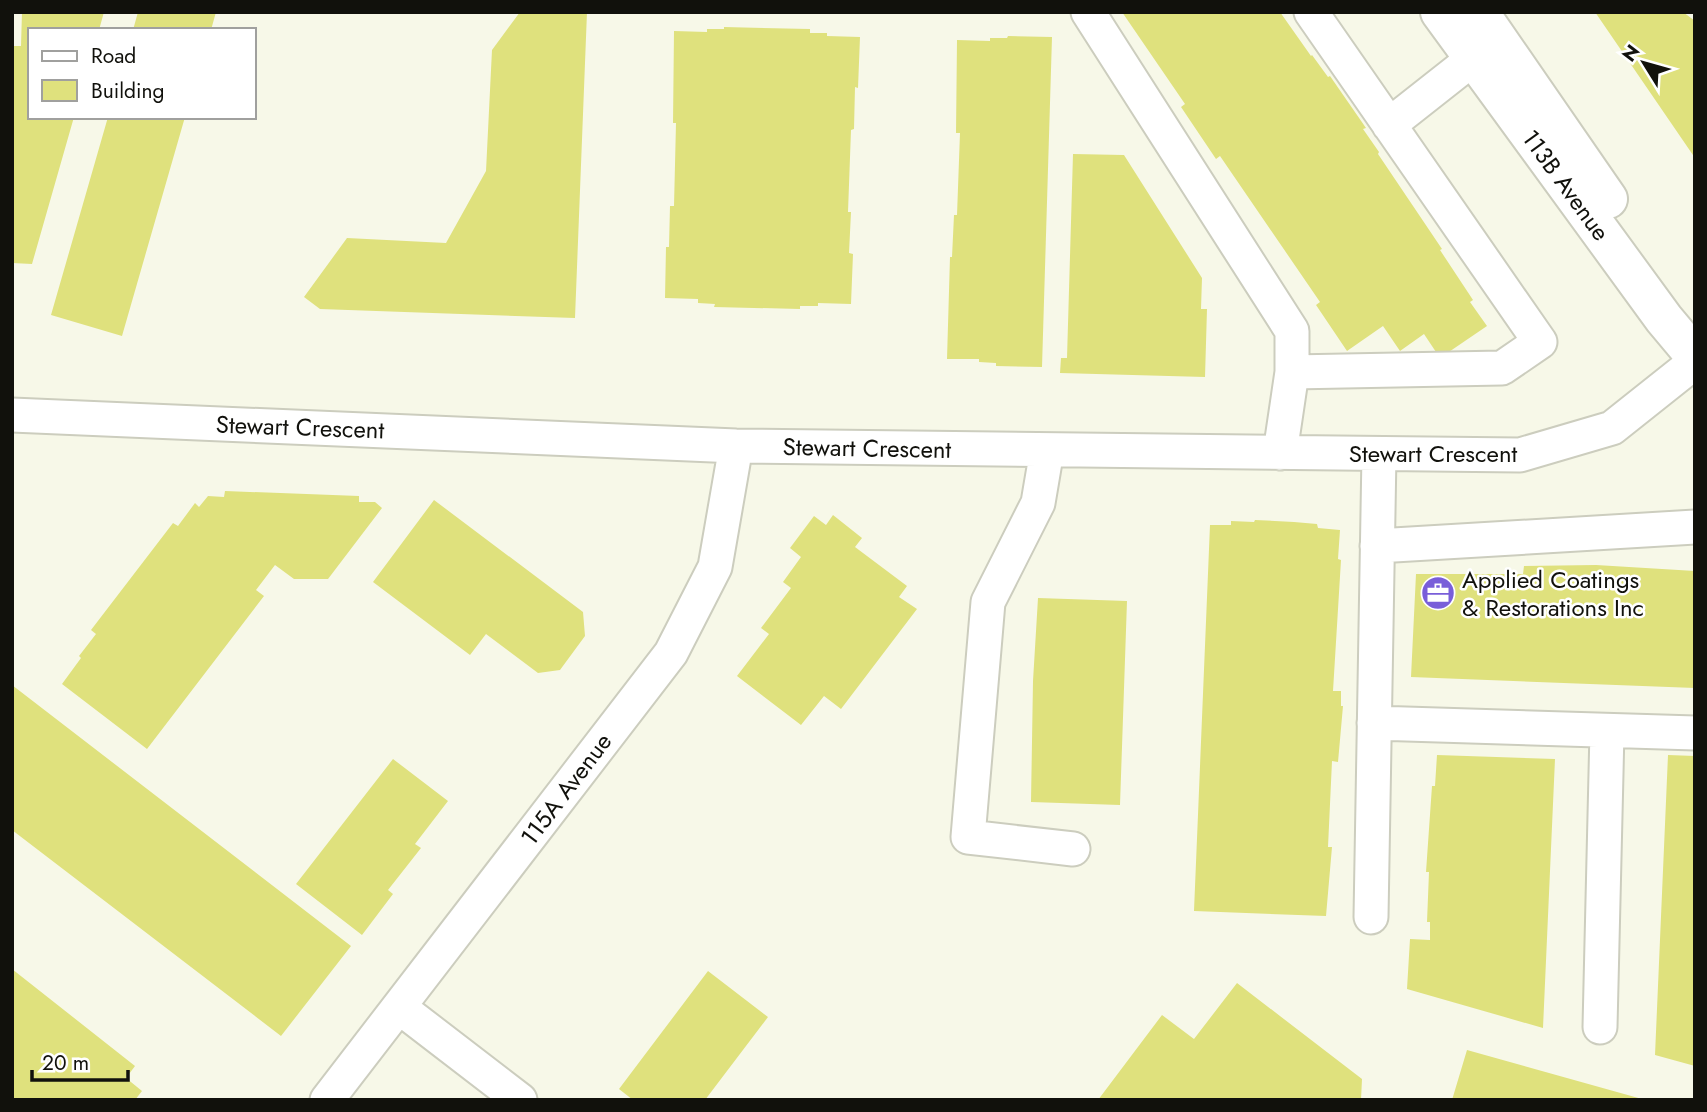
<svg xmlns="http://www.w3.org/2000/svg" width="1707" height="1112" viewBox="0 0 1707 1112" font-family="Jost,sans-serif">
  <rect width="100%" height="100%" fill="#f7f8e8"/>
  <path fill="#dfe17d" d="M22,12h82l-5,18h-69v87h44l-42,147 -20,-1v-217h9z
    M138,12h78l-5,18h-78z
    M520,12h67l-12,306 -255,-9 -16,-12 43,-59 99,5 40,-72 6,-121z
    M1122,12h158l31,44 1,-1 16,22 2,-1 36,52 -3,1 16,23 -1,2 64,95 -2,1 33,50 -3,2 17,24 -47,32 -16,-24 -24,17 -17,-25 -36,25 -31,-46 4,-3 -100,-146 -4,3 -35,-52 4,-3z
    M1595,12h88l12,9v137z
    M724,27l86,2v4h17v3l33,1 -2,51 -3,-1 -1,42 -3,1 -3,82h3l-2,41 4,1 -2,50 -33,-1v3h-18v3l-86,-2 1,-3 -17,-1v-4l-33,-1 1,-51h3l1,-41h4l2,-83h-3l1,-92 33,1v-3h17z
    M1008,36l44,1 -10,330 -46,-1v-3l-17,-1v-3h-32l3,-102h2l2,-42h3l3,-82h-4l1,-93 33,1v-3h17z
    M108,117h77l-63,219 -71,-21z
    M1073,154l51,1 78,123 -1,31h6l-2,68 -145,-4 1,-15h6z
    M225,491l134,5v6h16l7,6 -54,71h-34l-19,-14 -19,25 8,6 -117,153 -85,-65 19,-26 -2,-2 17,-22 -5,-4 82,-107 5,3 17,-23 4,4 9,-11 16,1z
    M434,500l149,112 2,24 -25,34 -22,3 -52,-39 -16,21 -97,-73z
    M833,515l29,23 -7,9 52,39 -8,11 18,12 -76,100 -17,-13 -23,29 -64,-49 32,-42 -8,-6 30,-40 -8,-6 18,-25 -11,-9 24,-32 12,9z
    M1255,520l39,2 23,2 1,4 22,2 -2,29 3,1 -8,131h8v15h2l-5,56 -6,-1 -4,86h4l-6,69 -132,-5 16,-386h21v-4l23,1z
    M1596,565l99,6v117l-284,-11 5,-103h107l1,-8z
    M1038,598l89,3 -7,204 -89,-3 2,-121z
    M12,685l339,261 -70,90 -269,-206z
    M1437,755l118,4 -12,269 -136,-39 3,-50 20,1v-18h-3l2,-50h-3l6,-86h3z
    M1668,755l27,1v310l-40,-11z
    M393,759l55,42 -33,43 6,4 -33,42 5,4 -31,41 -66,-51z
    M12,969l123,97 -9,12 16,13 -7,9h-123z
    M708,971l60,46 -63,83h-72l-14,-11z
    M1237,983l125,96 -1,21h-263l64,-85 32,24z
    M1467,1050l175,49v1h-190z"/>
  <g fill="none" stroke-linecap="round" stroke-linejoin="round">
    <g stroke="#cccdbe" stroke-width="37">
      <path id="minor" d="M1088,12l204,319v41l-12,81
        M1389,125l85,-67
        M1292,372l210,-4 38,-26 -229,-330
        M12,415l724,31 784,9 92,-27 83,-66
        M1047,450l-9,53 -50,99 -20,235 105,12
        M1377,546l318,-19
        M1374,723l321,10
        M1371,917l8,-463
        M399,1007l121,93
        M1600,1027l7,-296
        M327,1100l344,-447 44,-86 21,-121"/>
    </g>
    <g stroke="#cccdbe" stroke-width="42">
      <path id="major" d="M1440,12l224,307 31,37
        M1479,12l129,187"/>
    </g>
    <use href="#minor" stroke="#fff" stroke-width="33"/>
    <use href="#major" stroke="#fff" stroke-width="38"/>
  </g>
  <defs>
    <g id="office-disc" transform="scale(1.75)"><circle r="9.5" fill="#795ed9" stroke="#fff"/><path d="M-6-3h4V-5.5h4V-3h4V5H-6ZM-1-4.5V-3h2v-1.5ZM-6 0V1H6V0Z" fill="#fff"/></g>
  </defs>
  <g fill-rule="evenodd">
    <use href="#office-disc" x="1438" y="593"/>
  </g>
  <g text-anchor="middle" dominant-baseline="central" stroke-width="5" stroke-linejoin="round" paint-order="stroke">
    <g font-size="24" fill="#11110c" stroke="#fff">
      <text transform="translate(1566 185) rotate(54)">113B Avenue</text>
      <text transform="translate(300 427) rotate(2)">Stewart Crescent</text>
      <text transform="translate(867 448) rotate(1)">Stewart Crescent</text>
      <text x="1433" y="453">Stewart Crescent</text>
      <text transform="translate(566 789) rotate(-53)">115A Avenue</text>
    </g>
    <g font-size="24" fill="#11110c" stroke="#fff" text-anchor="start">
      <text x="1462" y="579">Applied Coatings<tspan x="1462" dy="28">&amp; Restorations Inc</tspan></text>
    </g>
  </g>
  <rect width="1707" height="1112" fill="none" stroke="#11110c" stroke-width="28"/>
  <rect x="28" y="28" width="228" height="91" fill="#ffffff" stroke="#a0a09e" stroke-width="2"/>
  <rect x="42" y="51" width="35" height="10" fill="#ffffff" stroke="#a0a09e" stroke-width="2"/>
  <text x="91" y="63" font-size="21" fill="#11110c">Road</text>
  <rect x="42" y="80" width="35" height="21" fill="#dfe17d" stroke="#a0a09e" stroke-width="2"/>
  <text x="91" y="98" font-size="21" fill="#11110c">Building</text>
  <g transform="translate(1644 63) rotate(307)" stroke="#ffffff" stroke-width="5" paint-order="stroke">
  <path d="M0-5L12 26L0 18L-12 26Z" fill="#11110c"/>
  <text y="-10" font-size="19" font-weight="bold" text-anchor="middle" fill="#11110c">N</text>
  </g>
  <path d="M32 1070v10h96v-10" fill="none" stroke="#11110c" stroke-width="3.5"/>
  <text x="42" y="1070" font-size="21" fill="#11110c" stroke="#ffffff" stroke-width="5" paint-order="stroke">20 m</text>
</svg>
